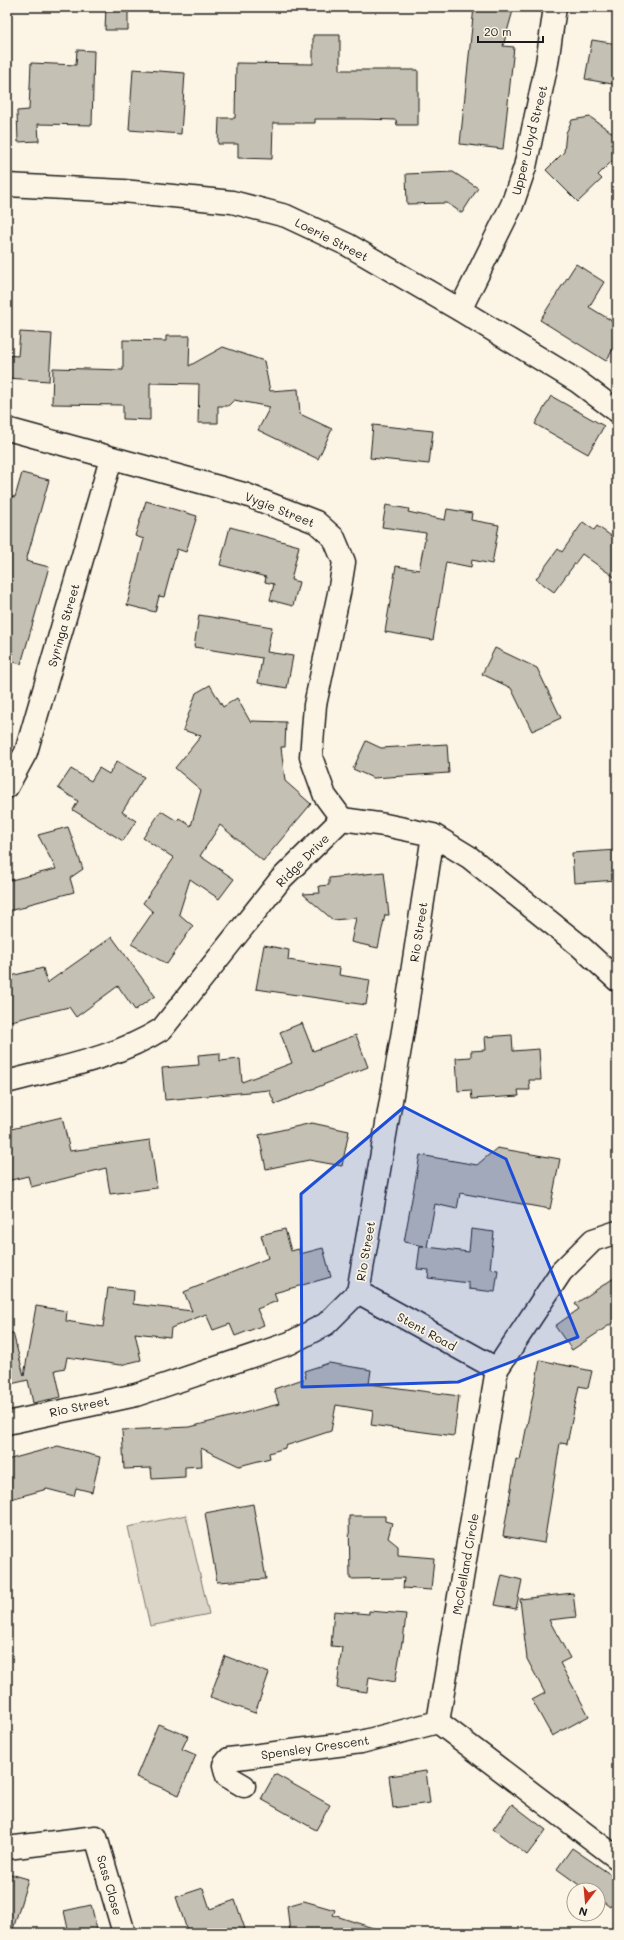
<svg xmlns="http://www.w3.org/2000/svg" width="624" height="1940" viewBox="0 0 624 1940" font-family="Mali,sans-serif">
  <rect width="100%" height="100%" fill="#fcf5e5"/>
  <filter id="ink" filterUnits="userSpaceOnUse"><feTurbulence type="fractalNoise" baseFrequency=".025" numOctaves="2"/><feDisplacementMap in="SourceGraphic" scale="8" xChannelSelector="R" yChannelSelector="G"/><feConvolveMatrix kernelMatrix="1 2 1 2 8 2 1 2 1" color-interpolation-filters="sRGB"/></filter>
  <g filter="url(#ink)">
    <path fill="#dbd5c8" stroke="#7c7872" d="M186,1515l23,99 -59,12 -22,-99z"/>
    <path fill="#c4c0b3" stroke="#1c1c1c" d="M106,7h22v23h-23z
      M474,7h40l-11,39 11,1 -11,102 -43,-5z
      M313,35h27v35h78v55h-21l-1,-5 -35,-1h-46v4h-42l-1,36 -34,-1v-14h-20l1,-26h16l1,-55 77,1z
      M592,40l25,4v41l-32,-6z
      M77,50l17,1 -2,74 -54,-1 1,17 -21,1 -1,-31 12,-1 2,-47 45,2z
      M133,69l52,4 -4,61 -52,-4z
      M590,117l27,19v20l-19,19 4,4 -24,23 -32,-32 18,-18 2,-19 6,-13z
      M453,172l25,16 -16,25 -15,-10 -40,1 -1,-30z
      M576,264l28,18 -15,25 28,17v19l-11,18 -66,-41z
      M20,332l32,2 -3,47 -42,-3v-23l11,1z
      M166,336h24l-1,30 34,-19 41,14 6,30 28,-2 2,25 32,15 -14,30 -60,-29 12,-23 -36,-7 -6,6h-10v17h-20l1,-39 -49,-1v37l-27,-1v-14l-71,-1 1,-36 70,2v-30l43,1z
      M551,396l53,30 -16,28 -53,-30z
      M373,425l60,6 -4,33 -59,-6z
      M22,473l27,7 -23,81 23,6 -28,97 -14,-4v-165l8,2z
      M146,501l51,15 -11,36 -9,-3 -13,48 -5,-1 -4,16 -28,-7 17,-66 -9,-3z
      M386,505l23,4 -1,3 37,8 2,-11 25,4 -1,7 28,5 -7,39 -20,-4 -1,7 -25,-5 -13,78 -48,-8 11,-66 23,4 7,-37 -44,-6z
      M583,522l11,8 3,-4 20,14v39l-35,-25 -28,38 -18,-13 22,-30 4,3z
      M230,527l69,19 -8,34 8,2 -6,24 -23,-6 4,-16 -9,-2 1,-5 -46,-12z
      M199,615l73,12 -5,25 26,4 -6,32 -29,-5 4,-25 -68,-11z
      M495,648l42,20 24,50 -29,13 -21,-43 -29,-14z
      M210,685l13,22 14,-9 14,25 1,-2 34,1 -1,25h-4l4,34 26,23 -48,57 -43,-36 -20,31 34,23 -15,20 -29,-20 -11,35 14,12 -26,38 -36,-20 22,-32 -10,-9 31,-45 -31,-20 18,-27 16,10 2,-3 12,8 10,-36 -26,-22 26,-32 -18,-6 13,-37z
      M366,741l15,7 66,-4 2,29 -76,5 -20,-9z
      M117,761l27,16 -22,35 14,9 -13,20 -50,-31 5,-9 -20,-13 13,-19 20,12 8,-13 10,6z
      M68,827l15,42 -13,9 4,14 -48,13v2l-19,4v-30l49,-12 -18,-34z
      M617,850v30l-43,3 -2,-30z
      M384,872l5,43h-4l-7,33 -27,-6 5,-24 -23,2 -30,-26 17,-1 -1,-7 10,-1v-7z
      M112,937l43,59 -20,14 -17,-24 -42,31 -7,-10 -62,15v-45l36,-9 4,15z
      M264,945l25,5 -1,10 52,8 -1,7 31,5 -4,25 -110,-16z
      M302,1023l11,28 43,-16 12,32 -93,37 -6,-14 -104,10 -3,-32 37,-3 -1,-10 22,-2v8l20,-2 2,23 50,-19 -12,-31z
      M512,1035l1,16 26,-2 2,31h-12l1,10h-12l1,6 -47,3 -1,-9 -13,1 -2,-33 15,-1v-6l15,-1 -1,-13z
      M62,1117l8,34 80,-11 7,48 -47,6 -4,-26 -75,19 -3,-11 -21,5v-51z
      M312,1123l37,8 -7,35 -33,-6 -43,9 -7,-34z
      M497,1148l63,11 -10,50 -90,-16 -3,16 -22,-5 -8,43 42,5 2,-23 23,3 -4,37 8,1 -3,22 -26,-3v-6l-41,-5 1,-8 -12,-1 3,-23h4l-20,-4 16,-87 57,10z
      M285,1229l6,22 8,-2 1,5 23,-6 8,29 -57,16 3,8 -20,8 7,16 -29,11 -5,-12 -17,6 -7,-16 -35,14 -1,9 -35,-4 6,27 -21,5 -53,-8 -2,11 -10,2 6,27 -28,6 -5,-23 -21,5v-52h6l11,43 12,-70 31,5 -1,10 37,6 5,-39 26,3 -1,13 59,7 -8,-19 84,-34 -7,-23z
      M617,1276v44l-45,30 -17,-24 24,-17 -4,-5z
      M540,1360l52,11 -4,17 -9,-2 -12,58 -7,-1 -16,100 -41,-7 13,-77 4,1z
      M329,1363l42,7 -2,14 90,12 -5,40 -83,-11 2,-14 -37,-6 -5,26 -46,15v2l-16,5 1,5 -31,8 -38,-18 1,18 -17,1v10l-33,2 -1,-11 -27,1 -2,-39 68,-3 89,-23 -5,-15 32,-11 -2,-7z
      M58,1446l42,11 -8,35 -16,-4 -2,8 -27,-7 -40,11v-40z
      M253,1504l13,75 -49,3 -12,-69z
      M349,1516h36v5l7,2 -4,15 10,8v9l36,3 -3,32 -28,-2 1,-10 -54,1z
      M502,1575l20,5 -6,29 -21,-4z
      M573,1593l3,24 -27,3 21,38 -10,5 29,53 -37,20 -20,-36 13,-7 -18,-34 -7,-60z
      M334,1611l35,3v-3l37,3 -3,28h-1l-7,40 -26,-5 -2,15 -30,-4 5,-41 -11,-1z
      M225,1656l44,17 -14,40 -45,-16z
      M158,1724l30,12 -6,13 14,6 -17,40 -43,-18z
      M426,1771l4,32 -37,5 -4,-32z
      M275,1774l55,31 -14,25 -55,-31z
      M512,1804l34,26 -19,25 -34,-26z
      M572,1848l45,31v19l-7,9 -12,-9v-8h-12l-29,-21z
      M7,1873l21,6 -16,54h-5z
      M203,1888l7,21 25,-9 10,29 -14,4h-43l-12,-36z
      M304,1901l31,9 -2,5 43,14 -1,4h-85l-3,-27z
      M91,1905l7,28h-29l-5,-22z"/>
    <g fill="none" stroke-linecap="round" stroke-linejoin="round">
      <g stroke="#1c1c1c" stroke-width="25">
        <path id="street" d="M7,185l116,6 109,11 54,14 62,29 112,65 117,71 40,30
          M460,310l52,-105 13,-38 22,-104 8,-56
          M7,429l237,65 72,28 18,16 10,24 -5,31 -24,112 -4,52 14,39 17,23
          M7,787l19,-35 85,-293
          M7,1082c52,-14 109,-24 155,-53l119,-150 61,-60 43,6 48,10 36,22 111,89 37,34
          M617,1232l-24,8 -32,32 -64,97 -59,353 179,136
          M358,1292l139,77
          M7,1423l129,-28 154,-52 36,-19 32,-32 46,-267 29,-190
          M244,1786l-17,-10 -3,-11 5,-6 132,-17 77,-20
          M7,1848l89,-11 28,96"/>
      </g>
      <use href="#street" stroke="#fcf5e5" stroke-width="22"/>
    </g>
  </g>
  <path fill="#1d4ed8" fill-opacity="0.2" stroke="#1d4ed8" stroke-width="3" stroke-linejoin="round" d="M404,1107l102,52 72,178 -120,45 -156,5 -1,-193z"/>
  <g text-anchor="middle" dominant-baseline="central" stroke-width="3.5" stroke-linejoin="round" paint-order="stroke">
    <g font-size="12" fill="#1c1c1c" stroke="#fcf5e5">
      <text transform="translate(529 140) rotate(-76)">Upper Lloyd Street</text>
      <text transform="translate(332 239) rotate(27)">Loerie Street</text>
      <text transform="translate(280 509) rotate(22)">Vygie Street</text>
      <text transform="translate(63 625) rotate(-74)">Syringa Street</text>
      <text transform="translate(302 860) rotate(-45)">Ridge Drive</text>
      <text transform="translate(418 932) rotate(-81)">Rio Street</text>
      <text transform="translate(365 1251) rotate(-80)">Rio Street</text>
      <text transform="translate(427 1331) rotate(29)">Stent Road</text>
      <text transform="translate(79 1406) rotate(-12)">Rio Street</text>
      <text transform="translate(465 1564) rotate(-80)">McClelland Circle</text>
      <text transform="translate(315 1747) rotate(-8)">Spensley Crescent</text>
      <text transform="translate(110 1885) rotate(74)">Sass Close</text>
    </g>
  </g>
  <rect width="624" height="1940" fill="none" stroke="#fcf5e5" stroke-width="24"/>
  <rect x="12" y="12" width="600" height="1916" fill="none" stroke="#1c1c1c" stroke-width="1.5" filter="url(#ink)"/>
  <g transform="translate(586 1902) rotate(196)"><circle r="19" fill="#fcf5e5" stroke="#a29e95"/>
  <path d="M0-3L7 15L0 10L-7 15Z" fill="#c8321e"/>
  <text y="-6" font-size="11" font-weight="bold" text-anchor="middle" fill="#1c1c1c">N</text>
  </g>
  <path d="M478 36v6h65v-6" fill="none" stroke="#1c1c1c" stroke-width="2"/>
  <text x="484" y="36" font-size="12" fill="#1c1c1c" stroke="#fcf5e5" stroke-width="3" paint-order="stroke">20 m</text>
</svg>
